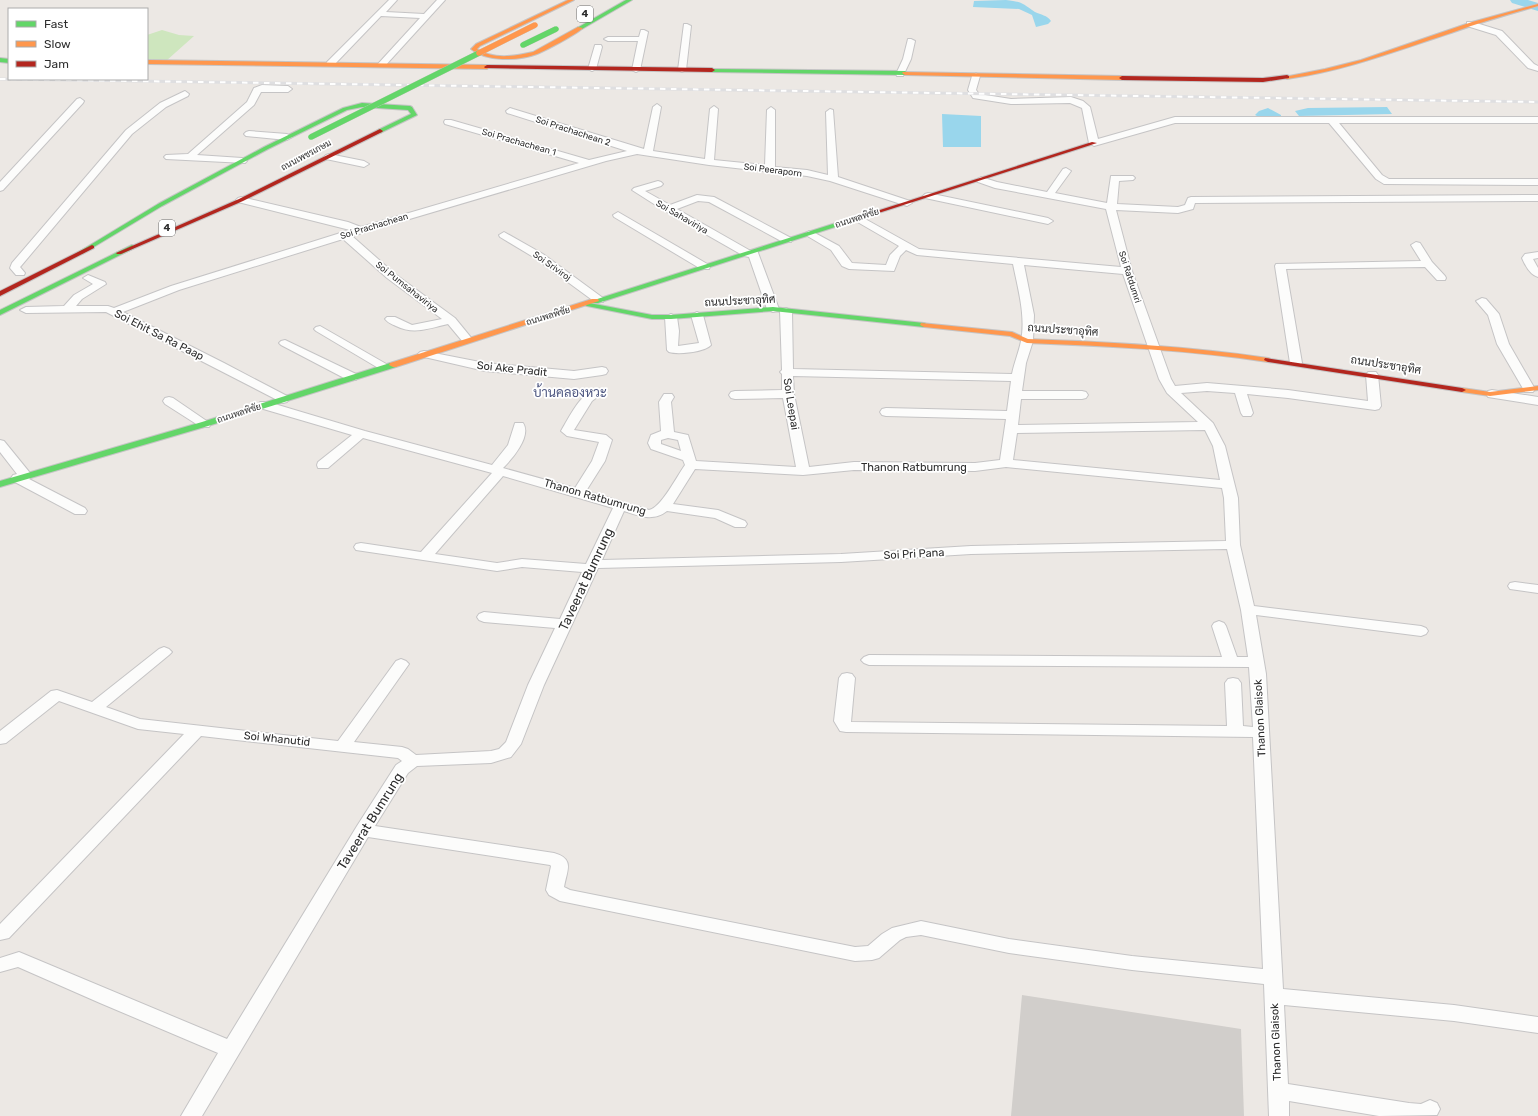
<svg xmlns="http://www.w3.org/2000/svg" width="1538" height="1116" viewBox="0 0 1538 1116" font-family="Rubik,Sarabun,sans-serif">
  <rect width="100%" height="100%" fill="#ece8e4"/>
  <path fill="#cee6be" d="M162,30l17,5 15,1 -28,25 -19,-1v-25z"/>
  <path fill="#99d6ec" d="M1006,0c16,2 16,3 29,12 6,3 12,3 16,9l-3,3 -12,3 -4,-12 -13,-6 -46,-2 1,-6z
    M1387,107l5,7 -93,2 -4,-5 13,-3z
    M1268,108l13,7v2h-22l-4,-2 4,-4z
    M942,114l39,2v31h-38z"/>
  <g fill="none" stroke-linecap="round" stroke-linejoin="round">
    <path fill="#99d6ec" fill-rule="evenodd" d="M1510,0h18l10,3v8l-26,-8z"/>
  </g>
  <path fill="#d1cecb" d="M1022,995l219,34 3,87h-233z"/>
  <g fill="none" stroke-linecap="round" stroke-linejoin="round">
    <g stroke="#c5c4c5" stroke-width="2">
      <path id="street" d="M389,0h8l-11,12 38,2 13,-14h8l-61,67h-3l-4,-2 43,-47 -39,-2 -48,50h-6l-1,-2 1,-2z
        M1467,22h6l29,9 32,33 4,2v5l-10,-3 -32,-33 -29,-9z
        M684,24h3l4,2 -5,44 -4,2 -4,-2z
        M641,30h3l4,2 -8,38 -4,2 -4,-2 6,-29h-30l-4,-2 4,-2h31z
        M908,39h3l4,2 -4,18 -8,17h-6l-1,-2 7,-15z
        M595,45h6l1,2 -6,22 -4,2 -4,-2z
        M976,73l4,3 -4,14 3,4 32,5 60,-2 12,4 7,6 8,32 77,-22h363v6h-199l43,52 7,4h149v6l-154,-1 -8,-5 -47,-56h-154l-81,23 -5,-3 -7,-35 -12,-5 -59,1 -38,-6 -5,-8 4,-14z
        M262,85l26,1 4,3 -4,3h-27l-7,13 -57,50 45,3 5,3 -2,2 -79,-4 -2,-2 2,-2 22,-1 59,-52 7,-14z
        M185,91l4,3 -1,2 -22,11 -34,27 -111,132 -1,1 5,6 -1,2h-8l-6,-7 2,-5 114,-133 34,-27z
        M80,98l4,3 -1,2 -80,87 -3,1v-9l77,-83z
        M657,104l4,3 -8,44 52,8 5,-50 4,-3 4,3 -4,51 51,5 2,-55 4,-3 4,3v57l32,3 21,5 -2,-63 4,-3 3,1 5,67 72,24 2,2 -5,3 -3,-1 -74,-24 -23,-5 -98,-11 -72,-11 -31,7 -254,75 43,38 60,44 18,22 -2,2h-8l-15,-18c-18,4 -34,11 -52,2 -4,-2 -8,-3 -11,-7l2,-2h8l17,8 30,-6 -55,-41 -44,-39 -164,51 -56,22 101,51 63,33 2,3 -2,3 -4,1 -177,-91 -80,1 -6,-3 6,-3 38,-1 10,-11 19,-11 -10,-6 5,-3 17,7 1,2 -24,15 -6,7h32l6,2 57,-22 179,-56 -112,-28 -2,-2 2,-2 3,-1 107,25 13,5 218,-64 -134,-39 -1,-2 1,-2h6l138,40 38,-9 -120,-38 -1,-2 4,-3 3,1 131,40 9,-42z
        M249,131l38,3 5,3 -5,3 -41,-4 -2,-2 2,-2z
        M329,154l35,7 5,3 -5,3 -38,-8 -2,-2 2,-2z
        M1066,168l5,3 -16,22 52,10 4,-27h22l2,2 -2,2 -14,1 -2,23 61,3 7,-2 3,-7 3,-1 347,-2v6l-343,2 -2,6 -15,4 -62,-3 16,61 39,108 4,7 32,-3 81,7 80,11 -2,-26 2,-3h8l2,3 3,31 -2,3 -4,1 -87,-12 -41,-4 6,19 -2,3h-8l-2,-3 -6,-20 -28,-2 -26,2 32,30 12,23 13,52 2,47 14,61 167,20 5,2 2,3 -2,3 -5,2 -165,-21 10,59 17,315 171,16 84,12v16l-84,-12 -170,-16 4,79 121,19 12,1 9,-4 7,3 3,6 -3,6 -58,1 -90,-15v15h-20l-5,-132 -132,-14 -123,-17 -88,-18 -15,2 -6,3 -21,18 -7,2 -17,1 -295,-60 -11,-6 -3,-5 5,-24 -1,-1 -182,-28 -166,279h-21l37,-63 -118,-50 -82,-36 -18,5v-14l19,-6 208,87 130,-213 39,-61 6,-4 -4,-3 -197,-22 -192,202 -9,2v-16l184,-190 -46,-5 -79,-28 -53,42 -6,1v-13l51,-40 6,-1 35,12 67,-53 5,-2 5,2 3,3 -3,3 -63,52 34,12 198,22 58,-80 5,-2 5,2 3,3 -55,78 48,5 6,2 8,6 75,-4 8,-2 7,-7 22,-57 27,-57 -71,-6 -5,-2 -2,-3 2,-3 5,-2 76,7 22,-47 -60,-5 -25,4 -141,-21 -2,-3 2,-3 5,-1 60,9 71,-79 -129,-35 -35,30h-10l-1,-3 1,-3 34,-27 -92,-27 -2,-3 2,-3h8l97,29 127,34 16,-20 7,-22h8c9,13 -11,36 -20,45l72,20 17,-27 7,-19 -32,-6 -6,-5c8,-13 23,-46 41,-42l2,3 -12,9 -18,29 32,5 6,5 -7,21 -19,30 63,19c12,-2 28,-34 36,-45l-2,-5 -32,-11 -3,-6 3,-8 10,-4 -2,-29 5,-8h8l2,3 -3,5 3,30 14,3 8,26 100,6 -13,-69 -48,1 -4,-1 -2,-3 2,-3 4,-1 47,-1v-16l-2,-2 2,-2 -2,-59 2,-2 4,-1 6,3 1,58 219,5c2,-11 7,-22 9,-33 5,-25 -3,-52 -8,-77l-96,-9 -11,-5 -6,6 -6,15 -45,-2 -7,-3 -11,-16 -27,-16 5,-3 4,1 26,14 13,17 34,2 4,-10 9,-9 -45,-26 -1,-2 1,-2 4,-1 61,34 202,18 -15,-58 -111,-21 -17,-6 -2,-2 5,-3 16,5 50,10 16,-23zM1024,265l99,9 36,105 8,14 31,29 -180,3 3,-26h61l4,-1 2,-3 -2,-3 -4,-1h-60l4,-28 7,-22 1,-26zM793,376l218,5 -4,30 -121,-3 -4,1 -2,3 2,3 4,1 120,3 -6,41 -25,3 -121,-1 -45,5 -15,-73zM1205,430l8,16 7,34 -207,-20 4,-27zM668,438l10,2 3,11 -20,-7v-4zM1006,467l216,21 2,10 2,43 -255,5 -130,8 -239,6 22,-49c15,5 29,11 43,0l48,7 20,9h10l2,-3 -2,-3 -27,-11 -45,-6 22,-35 108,6 51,-5 121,1zM503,476l110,32 -27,56 -64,-5 -25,4 -62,-9zM1227,549l14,61 7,47h-11l-11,-31 -2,-3 -5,-2 -5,2 -2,3 10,31 -353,-2 -5,2 -3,3 3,3 5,2 380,2 4,60 -10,-1 -2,-43 -3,-4 -5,-1 -5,1 -3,4 2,43 -376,-4 4,-44 -3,-4 -5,-1 -5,1 -3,4 -5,43 6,10 6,1 407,5 10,232 -131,-13 -123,-17 -88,-18 -29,7 -10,6 -14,12 -13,1 -285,-57 -6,-3c3,-17 11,-28 -10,-34l-179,-27 33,-53 9,-7 74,-3 20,-6 10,-13 23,-59 54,-117 243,-6 130,-8z
        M658,181l3,1 2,2 -2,2 -16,5 25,14 27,-10 17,2 77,41 1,2 -1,2h-8l-74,-40 -11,-1 -21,8 72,41h8l22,59 -2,2 -4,1 -6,-3 -18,-52 -5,-1 -79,-45 -33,-21 2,-2z
        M928,193l120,25 5,3 -5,3 -123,-26 -2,-2 2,-2z
        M618,212l91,53 1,2 -1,2h-8l-87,-52 -1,-2z
        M504,232l39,22 60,44 1,2 -1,2h-8l-60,-44 -35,-21 -1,-2z
        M1416,242l4,1 12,19 13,14 1,2 -1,2h-8l-12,-13 -139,2 16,94 -2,2h-8l-2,-2 -15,-97 1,-2 145,-3 -10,-16z
        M1538,252v6l-5,1 5,9v9c-8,-2 -13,-12 -16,-19l3,-4z
        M1482,298l4,1 13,15 10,30 26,45 -2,3h-8l-28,-48 -9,-29 -12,-14z
        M697,312l6,3 8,30c-6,7 -33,10 -42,7l-2,-2 -2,-33 6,-3 6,3 2,14 -1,15 21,-3 -8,-28z
        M320,326l68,39 2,2 -2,2h-8l-64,-38 -2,-2 2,-2z
        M285,340l71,34 2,3 -2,3h-8l-67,-35 -2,-2 2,-2z
        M424,351l61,12 89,8 28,-4 4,1 2,3 -2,3 -4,1 -28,4 -89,-8 -65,-15 -2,-2 2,-2z
        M1492,390l46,7v8l-50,-8 -2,-3 2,-3z
        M169,397l4,1 38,26 -2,3h-8l-36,-23 -2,-3 2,-3z
        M0,440l4,1 26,32 2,3 -3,3 56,29 2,3 -2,3h-10l-62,-33 -2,-3 2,-3 4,-1 -17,-22z
        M1515,582l23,3v8l-28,-4 -2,-3 2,-3z"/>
    </g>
    <g stroke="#c5c4c5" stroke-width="2">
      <path id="fast" d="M626,0h6l-50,29 -5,-1z
        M0,58l9,1v4l-9,-1z
        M710,69l195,2 3,2 -3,2 -193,-3 -2,-1z
        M362,103l48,3 2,1 5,8 -37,18 -3,-2 1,-1 33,-16 -3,-4 -46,-3 -15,3 -79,39 -106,57 -80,48h-4l-1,-1 81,-49 106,-57 79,-39z
        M861,215l2,1v2l-265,85h-6l-1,-2z
        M132,245l3,2 -1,1 -134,67v-5z
        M584,302l68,13h19l102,-8 151,16 4,2 -4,2 -151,-16 -102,8h-19l-65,-13 -4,-2z
        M390,363h3l4,2 -1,2 -188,59 -208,61v-6l202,-59z"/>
    </g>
    <g stroke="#c5c4c5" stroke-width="2">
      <path id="slow" d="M568,0h6l-94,46 -3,3c17,11 38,7 56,3l45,-25 5,1c-8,7 -36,22 -46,26 -18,7 -51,8 -66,-5l5,-5z
        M1538,4v2c-29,8 -59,17 -87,27 -55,18 -107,38 -164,46l-3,-2 41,-8 36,-9 111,-38z
        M147,60l340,5 3,2 -3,2 -340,-5z
        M903,72l219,4 3,2 -3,2 -217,-5 -3,-2z
        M592,299h6l1,2 -203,66h-3l-4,-2 1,-2z
        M921,323l91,9 16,7c81,3 160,7 240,19l4,2 -4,2c-80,-12 -160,-16 -241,-19l-17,-7 -86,-9 -4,-2z
        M1538,386v4l-48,6 -28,-4 -4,-2 4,-2 28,4z"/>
    </g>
    <g stroke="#c5c4c5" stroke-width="2">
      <path id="jam" d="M487,65l225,3 3,2 -3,2 -227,-4 -1,-1z
        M1287,75l2,1v2l-26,4 -141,-2 -3,-2 3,-2 141,2z
        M380,129l3,2 -1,1 -139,69 -122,53h-4l-1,-1 123,-54z
        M1092,142l5,1 -234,75 -5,-1z
        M92,245l2,1v2l-94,48v-5z
        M1265,358l197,30 4,2 -4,2 -194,-30 -4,-2z"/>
    </g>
    <use href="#street" fill="#fcfcfb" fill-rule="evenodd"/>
    <use href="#fast" fill="#63d668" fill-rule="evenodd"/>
    <use href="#slow" fill="#ff974d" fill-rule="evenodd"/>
    <use href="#jam" fill="#b3261e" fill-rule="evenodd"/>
    <g stroke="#dfdfe1" stroke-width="3">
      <path id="rail" d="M0,79l1538,23"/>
    </g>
    <use href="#rail" stroke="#fff" stroke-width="2" stroke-dasharray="5.5" stroke-linecap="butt"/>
    <g stroke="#c6c5c4" stroke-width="6" stroke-linecap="butt">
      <path id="fast-bridge" d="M523,45l33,-16
        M311,137l168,-84"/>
    </g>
    <g stroke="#c6c5c4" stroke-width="6" stroke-linecap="butt">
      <path id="slow-bridge" d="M479,53l56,-28"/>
    </g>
    <use href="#fast-bridge" stroke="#63d668" stroke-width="5.5"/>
    <use href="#slow-bridge" stroke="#ff974d" stroke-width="5.5"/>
  </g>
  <g text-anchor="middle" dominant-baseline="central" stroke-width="3.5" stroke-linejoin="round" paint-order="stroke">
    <g font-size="9" fill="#2e2e2e" stroke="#fff">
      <text transform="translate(573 131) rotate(18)">Soi Prachachean 2</text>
      <text transform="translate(519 142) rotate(16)">Soi Prachachean 1</text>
      <text transform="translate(306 155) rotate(-28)">ถนนเพชรเกษม</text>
      <text transform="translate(773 170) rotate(7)">Soi Peeraporn</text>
      <text transform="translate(682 217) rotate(30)">Soi Sahaviriya</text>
      <text transform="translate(857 218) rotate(-18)">ถนนพลพิชัย</text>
      <text transform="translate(374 226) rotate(-17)">Soi Prachachean</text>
      <text transform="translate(552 266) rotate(35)">Soi Sriviroj</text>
      <text transform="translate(1130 277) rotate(72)">Soi Ratdumri</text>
      <text transform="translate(407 287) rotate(38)">Soi Pumsahaviriya</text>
      <text transform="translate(548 316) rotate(-17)">ถนนพลพิชัย</text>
      <text transform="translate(239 413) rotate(-18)">ถนนพลพิชัย</text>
    </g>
    <g fill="#fff" stroke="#6d6d6d" stroke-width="1">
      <rect x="577" y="6" width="16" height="16" rx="3"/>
      <rect x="159" y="220" width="16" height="16" rx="3"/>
    </g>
    <g font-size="10" font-weight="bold" fill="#2e2e2e">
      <text x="585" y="14">4</text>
      <text x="167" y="228">4</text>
    </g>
    <g font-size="11" fill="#2e2e2e" stroke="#fff">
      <text transform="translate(740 301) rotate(-3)">ถนนประชาอุทิศ</text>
      <text transform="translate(1063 330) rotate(4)">ถนนประชาอุทิศ</text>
      <text transform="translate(159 335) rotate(27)">Soi Ehit Sa Ra Paap</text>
      <text transform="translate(1386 365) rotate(9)">ถนนประชาอุทิศ</text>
      <text transform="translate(512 369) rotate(6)">Soi Ake Pradit</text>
      <text transform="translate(791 404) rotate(81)">Soi Leepai</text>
      <text x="914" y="467">Thanon Ratbumrung</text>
      <text transform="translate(595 497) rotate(16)">Thanon Ratbumrung</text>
      <text transform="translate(914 554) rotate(-3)">Soi Pri Pana</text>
      <text transform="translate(1260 718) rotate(-93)">Thanon Glaisok</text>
      <text transform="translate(277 739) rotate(6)">Soi Whanutid</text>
      <text transform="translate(1276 1042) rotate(-92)">Thanon Glaisok</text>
    </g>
    <g font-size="13" fill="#4d5680" stroke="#fff">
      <text x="570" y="392">บ้านคลองหวะ</text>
    </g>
    <g font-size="13" fill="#2e2e2e" stroke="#fff">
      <text transform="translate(586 579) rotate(-65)">Taveerat Bumrung</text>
      <text transform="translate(370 821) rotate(-58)">Taveerat Bumrung</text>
    </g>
  </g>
  <rect x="8" y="8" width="140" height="72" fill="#ffffff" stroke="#ababab"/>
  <rect x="16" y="21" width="20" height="6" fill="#63d668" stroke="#ababab"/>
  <text x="44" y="28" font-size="12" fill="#2e2e2e">Fast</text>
  <rect x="16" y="41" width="20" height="6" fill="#ff974d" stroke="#ababab"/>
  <text x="44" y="48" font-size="12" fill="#2e2e2e">Slow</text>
  <rect x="16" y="61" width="20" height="6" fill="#b3261e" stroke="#ababab"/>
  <text x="44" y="68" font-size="12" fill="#2e2e2e">Jam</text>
</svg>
